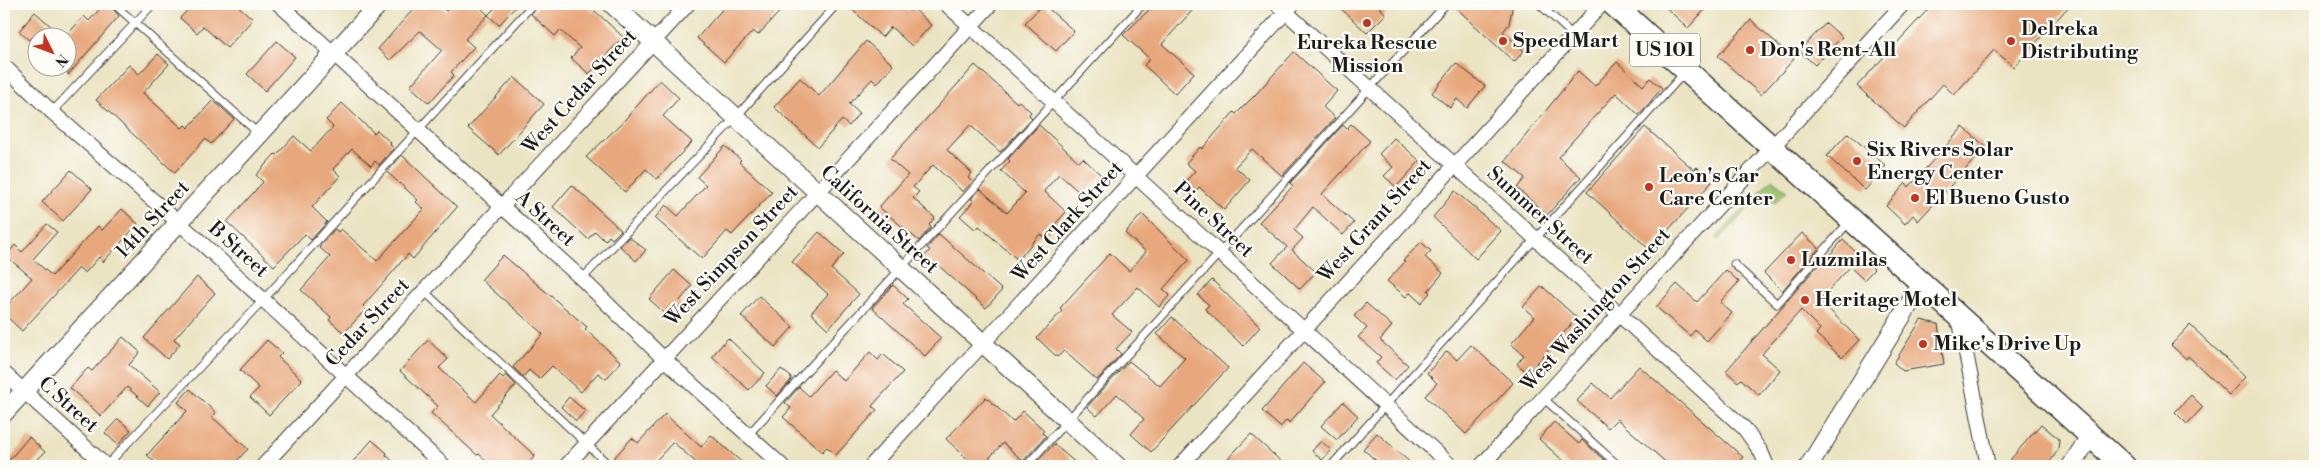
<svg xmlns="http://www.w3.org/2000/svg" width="2319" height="470" viewBox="0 0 2319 470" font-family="'Libre Bodoni',serif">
  <rect width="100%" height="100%" fill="#fdfcf7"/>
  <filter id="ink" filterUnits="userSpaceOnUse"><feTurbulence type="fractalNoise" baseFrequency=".02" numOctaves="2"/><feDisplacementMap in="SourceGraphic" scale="10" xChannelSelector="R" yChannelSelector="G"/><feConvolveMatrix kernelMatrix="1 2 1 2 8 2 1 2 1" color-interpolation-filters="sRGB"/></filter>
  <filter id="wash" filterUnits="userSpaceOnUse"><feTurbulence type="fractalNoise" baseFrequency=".0096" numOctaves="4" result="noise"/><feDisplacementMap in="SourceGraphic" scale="20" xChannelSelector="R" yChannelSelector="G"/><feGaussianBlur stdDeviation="1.12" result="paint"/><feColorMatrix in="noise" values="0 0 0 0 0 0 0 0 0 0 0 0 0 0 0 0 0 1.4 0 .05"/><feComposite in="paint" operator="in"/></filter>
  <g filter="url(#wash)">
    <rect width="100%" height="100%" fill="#ebe4c3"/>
    <path fill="#9ec875" stroke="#5d7248" d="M1772,179l15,12 -12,12 -13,-9 -43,46 -3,-2z"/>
    <g id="blocks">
      <path fill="#e8a87d" d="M104,4h5l10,12 -51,59v-41l16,-18 5,5z
        M193,4h43l17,15 -26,29 -24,-22 -6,7 -17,-15z
        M418,4h20l8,7 7,-7h24l11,11 -23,24 9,8 -23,25 3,3 -25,28 -19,-17 32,-36 -22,-19 -30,29 -12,-11z
        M499,4h19l-19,21 -11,-10z
        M541,4h42l11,9 1,-2 28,26 -34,37 -18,-16 9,-10 -20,-18 -5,6 -24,-22z
        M727,4h60l-29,31 -5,-4 -29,31 -27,-24z
        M846,4h55l8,7 4,-3 18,17 -19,21 -21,-19 -9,10z
        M1043,4l31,27 -18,20 -31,-28z
        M1155,4h43l-36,40 32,29 -19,21 -31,-29 6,-6 -27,-24z
        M1336,4h40l10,10 -19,19z
        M1452,4h61l-4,20 -6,8 21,19 -10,11z
        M1662,4h48l-22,24z
        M1933,4h138l-57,63 -20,-17 -40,45 -11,-11 -39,44 -47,-42z
        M35,12l29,26h-32l-3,2 -10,-9z
        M1751,20l43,39 -33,36 -43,-39z
        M1826,23l16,14 -27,28 -16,-14z
        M277,41l18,16 -30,34 -18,-17z
        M866,41l27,24 -16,19 -5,-5 -23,25 10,9 -10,13 -7,-6 -24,27 -44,-40 26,-29 19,18z
        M1294,52l43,39 -14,16 12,11 -53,58 -30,-27 -17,18 15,13 -26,30 -25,-23 -4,5 -10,-10 10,-11 -9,-8 14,-16 2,2 32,-37 2,2 20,-20z
        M158,54l11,10 -26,29 39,35 3,-3 3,3 25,-28 21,19 -23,25 -6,-5 -30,34 -79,-73 33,-35 10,9z
        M1617,62l26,24 7,-8 12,10 -23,27 -23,-22 -21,23 -37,41 23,20 -34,38 -30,-27 8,-10 -20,-17 73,-90 17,15z
        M1456,63l29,23 -18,22 -10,-9 -7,9 -18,-15z
        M975,65l42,38 2,-2 12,11 -2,3 3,3 -32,34 -30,-27 -23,25 25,23 -4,5 4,4 -9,10 -30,-27 -20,22 6,5 -6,6 22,20 -6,7 2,2 -12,14 -40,-34 29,-32 -18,-16z
        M514,77l30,27 -45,51 -31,-27z
        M660,80l19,18 -16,18 29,26 -35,37 -11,-10 -21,23 -39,-35 34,-32z
        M342,103l32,30 3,-3 14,13 -1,2 4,3 -15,17 -4,-4 -4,5 -19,-17 -19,20 7,7 -28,31 15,15 -16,18 -6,-6 -31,32 -47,-44 36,-40 -7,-7 19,-21 2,1 17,-19 17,15 22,-24 -7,-7z
        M1351,124l19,17 -48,53 32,29 -11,12 -30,-28 -19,23 9,8 -11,12 24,22 -16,17 -28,-26 15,-16 -28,-25 34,-36 -3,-3 53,-58 4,4z
        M1039,125l40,37 4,-4 18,17 -18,21 -24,-22 -15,17 22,21 -22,25 -4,-3 -22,26 -39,-34 -3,4 -16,-14 14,-15 -3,-2 9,-10 27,24 18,-20 -24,-22 9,-10 -2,-2z
        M1645,127l49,43 3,-3 15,15 -62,68 -63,-58z
        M1963,127l23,20 -68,74 -5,-6 -8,9 -19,-18 20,-23 3,4z
        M1848,133l38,33 -21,24 -38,-34z
        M1394,138l26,23 -24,26 -12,-11 9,-9 -14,-13z
        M725,146l16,14 -2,2 33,30 -40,43 -5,-4 -25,28 -47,-41 11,-13 12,11 28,-31 -9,-8z
        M402,155l55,52 -44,52 -5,-5 -17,20 -28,32 3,3 -22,24 -15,-13 2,-3 -30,-27 29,-33 -11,-10 16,-18 3,3 3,-3 36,32 47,-52 -8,-7 2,-2 -31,-28z
        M71,170l21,19 -29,32 -21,-19z
        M572,185l49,45 -9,9 -3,-3 -4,5 -10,-10 -7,8 -35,-32z
        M1455,191l46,40 -25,28 -43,-42z
        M122,209l16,15 -35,38 -4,-5 -14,16 -6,-5 -57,63 -18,-17v-5l28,-31 -26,-22 9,-11 7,7 25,-28 10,8 -24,27 19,17 46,-50 4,4z
        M1142,214l47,46 -26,29 7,6 -11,12 -21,-20 -26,28 20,17 -16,17 5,5 -24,26 -33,-29 -7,6 -20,-19 25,-27 -2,-3 50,-55 19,18 17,-19 -21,-19z
        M819,232l25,22 -13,15 28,25 -31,35 -17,-16 17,-19 -36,-32z
        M1802,233l17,15 -37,43 -18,-18z
        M939,234l63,56 -16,18 -47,-42 -3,2 -12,-11 6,-7 -3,-2z
        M629,237l17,13 -10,11 -16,-15z
        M1843,240l31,29 -10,11 -14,-13 -30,33 39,40 -17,18 -26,-24 4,-5 -19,-19 -39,44 18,16 -21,25 -18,-16 -3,3 -12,-11 101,-116 2,1z
        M1421,242l10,9 -6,6 18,16 -15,18 2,2 -9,10 -11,-10 -4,4 -19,-16 18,-19 -2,-1z
        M503,255l84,72 -2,2 36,33 -15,17 -8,-6 -17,19 -29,-26 -13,13 -10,-9 -6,7 -10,-10 30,-33 -62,-54z
        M674,270l18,16 -13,16 3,3 -12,13 -21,-19z
        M1726,270l13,12 -19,20 12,11 -25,28 -12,-11 -5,6 -34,-29 21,-23 20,18z
        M197,277l18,16 -41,46 6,5 -13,15 -23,-21z
        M1212,280l48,47 -17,19 -38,-37 4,-4 -11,-10z
        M893,285l15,14 -5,5 38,34 -16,18 -53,-48z
        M1542,286l35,32 -49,55 -11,-9 7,-9 -13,-11 23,-27 -11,-10z
        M759,296l34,31 -18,20 -34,-31z
        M1366,303l26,23 -12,14 28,25 -13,15 -19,-17 5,-6 -23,-20 9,-9 -13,-12z
        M1172,317l56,51 -77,84 -20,-18 13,-15 -27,-25 -20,22 -10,-9 42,-46 31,25 25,-28 -28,-24z
        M1921,320l17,4 6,40 -41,7 -9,-8z
        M2190,325l55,52 -16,18 -41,-39 -2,3 -15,-14z
        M123,337l17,15 -11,13 31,27 -12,14 -21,-19 -26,29 -31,-28 18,-20 4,3z
        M728,338l37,35 -16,17 -37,-34z
        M267,340l15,13 -4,4 24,23 -33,35 -19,-18 9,-9 -19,-18z
        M428,340l20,19 -9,9 37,34 24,-27 3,3 3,-3 10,10 -26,29 45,42 -9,10h-34l-13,-12 -2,1 -46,-42 7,-7 -38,-35z
        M1471,345l42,38 -47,51 -41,-38 12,-13 -10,-10 20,-22 10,9z
        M870,352l8,8 5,-6 20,18 -31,34 5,4 -41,45 -9,-8 -5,5 -39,-35 8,-9 -6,-5 14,-16 10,9 23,-26 12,11z
        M1303,363l22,19 -36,41 -2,-3 -7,7 -18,-16z
        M1639,366l104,91 -9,9h-64l-53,-47 -9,9 -31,-27 16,-18 17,15z
        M781,369l10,8v3l-14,16 -11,-10z
        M190,389l26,24 -4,4 36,32 -16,17h-73l-12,-11 40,-44 -9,-9z
        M2191,395l12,12 -16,17 -12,-12z
        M569,397l16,14 -9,10 -15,-14z
        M986,397l27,25 10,-11 21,19 -2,3 4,3 -23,25 -20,-18 -21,23h-7l-29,-27z
        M1343,402l15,14 -21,24 -16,-14z
        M665,414l36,33 10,-12 35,31h-46l-27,-24 -22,24h-36l-3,-6 20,-22 6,5z
        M118,419l13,11 -13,15 -13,-12z
        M1554,422l25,22 3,-4 29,26h-42l-30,-27z
        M2041,424l18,15 -1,11 -11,16h-31l-6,-6z
        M1377,433l37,33h-32l-19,-17z
        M1251,434l35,32h-65z
        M29,437l16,15 -14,14h-27z
        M372,440l15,13 -1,2 12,11h-49z
        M1321,441l10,9 -9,10 -10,-9z
        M1054,444l25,22h-46z"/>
    </g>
  </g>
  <g filter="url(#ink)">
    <use href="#blocks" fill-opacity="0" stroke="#3b3a35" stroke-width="1"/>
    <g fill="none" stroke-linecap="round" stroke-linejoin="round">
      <g stroke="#3b3a35" stroke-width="9">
        <path id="service" d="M114,4l145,130
          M1539,4l34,31
          M52,112l101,-108
          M1734,264l43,40 72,-82
          M582,279l154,-162 101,-113
          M424,291l186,175
          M1543,398l76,68
          M748,435l395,-431
          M106,466l157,-166 270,-296
          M1026,466l420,-462
          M1331,466l354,-394"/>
      </g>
      <g stroke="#3b3a35" stroke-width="16">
        <path id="minor" d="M279,4l303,275 82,80 118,107
          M946,4c169,153 338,307 505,462
          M1277,4l467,424 17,24 6,14
          M4,66l48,46 142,124 250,230
          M1959,317l29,149
          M4,373l102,93
          M263,466l425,-462
          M566,466l425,-462
          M871,466l422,-462
          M1180,466l422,-462
          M1481,466l422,-462"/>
      </g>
      <g stroke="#3b3a35" stroke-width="20">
        <path id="tertiary" d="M612,4l505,462
          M4,413l375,-409
          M1809,466l114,-184
          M2071,466l19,-30"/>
      </g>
      <g stroke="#3b3a35" stroke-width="25">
        <path id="trunk" d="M1613,4l511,462"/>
      </g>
      <use href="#service" stroke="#fff" stroke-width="7"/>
      <use href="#minor" stroke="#fff" stroke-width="14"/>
      <use href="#tertiary" stroke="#fff" stroke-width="18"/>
      <use href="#trunk" stroke="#fff" stroke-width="22"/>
    </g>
  </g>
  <g fill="#c8321e" stroke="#fdfcf7" stroke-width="2">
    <circle cx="1367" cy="23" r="5"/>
    <circle cx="1503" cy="41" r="5"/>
    <circle cx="2011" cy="41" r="5"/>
    <circle cx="1750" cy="50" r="5"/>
    <circle cx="1857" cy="161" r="5"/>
    <circle cx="1649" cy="187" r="5"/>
    <circle cx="1915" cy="198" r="5"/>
    <circle cx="1791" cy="260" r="5"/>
    <circle cx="1805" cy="300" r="5"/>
    <circle cx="1923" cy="344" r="5"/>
  </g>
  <g text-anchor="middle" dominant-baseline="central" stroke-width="4.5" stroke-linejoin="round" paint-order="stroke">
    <rect fill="#fdfcf7" stroke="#605f5e" stroke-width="1" x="1630" y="33.5" width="70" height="33" rx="4"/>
    <g font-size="19" font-weight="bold" fill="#1c1c1c">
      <text x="1665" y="50">US 101</text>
    </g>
    <g font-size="20" font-weight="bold" fill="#1c1c1c" stroke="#fdfcf7" text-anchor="start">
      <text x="2021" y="29">Delreka<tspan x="2021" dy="23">Distributing</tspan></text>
      <text x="1513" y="41">SpeedMart</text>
      <text x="1367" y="43" text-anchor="middle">Eureka Rescue<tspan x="1367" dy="23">Mission</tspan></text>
      <text x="1760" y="50">Don's Rent-All</text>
      <text x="1867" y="150">Six Rivers Solar<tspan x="1867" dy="23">Energy Center</tspan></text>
      <text x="1659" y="176">Leon's Car<tspan x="1659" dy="23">Care Center</tspan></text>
      <text x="1925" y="198">El Bueno Gusto</text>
      <text x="1801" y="260">Luzmilas</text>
      <text x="1815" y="300">Heritage Motel</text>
      <text x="1933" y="344">Mike's Drive Up</text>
    </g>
    <g font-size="20" fill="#1c1c1c" stroke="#fdfcf7">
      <text transform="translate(580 92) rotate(-48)">West Cedar Street</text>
      <text transform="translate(1540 216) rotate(42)">Summer Street</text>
      <text transform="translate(545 219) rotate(42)">A Street</text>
      <text transform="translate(153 220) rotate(-47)">14th Street</text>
      <text transform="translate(879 220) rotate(42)">California Street</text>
      <text transform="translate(1213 220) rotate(43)">Pine Street</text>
      <text transform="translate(1375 221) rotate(-48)">West Grant Street</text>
      <text transform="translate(1068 222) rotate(-48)">West Clark Street</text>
      <text transform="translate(238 250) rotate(42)">B Street</text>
      <text transform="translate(732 256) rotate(-47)">West Simpson Street</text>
      <text transform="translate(1596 310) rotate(-48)">West Washington Street</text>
      <text transform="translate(368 323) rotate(-47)">Cedar Street</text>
      <text transform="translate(68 405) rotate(42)">C Street</text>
    </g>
  </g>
  <rect width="2319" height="470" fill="none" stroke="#fdfcf7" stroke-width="20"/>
  <g transform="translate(52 52) rotate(132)"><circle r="24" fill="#fdfcf7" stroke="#a3a29f"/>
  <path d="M0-4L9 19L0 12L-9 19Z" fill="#c8321e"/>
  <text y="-8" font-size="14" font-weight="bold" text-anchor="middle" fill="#1c1c1c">N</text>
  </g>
</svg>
